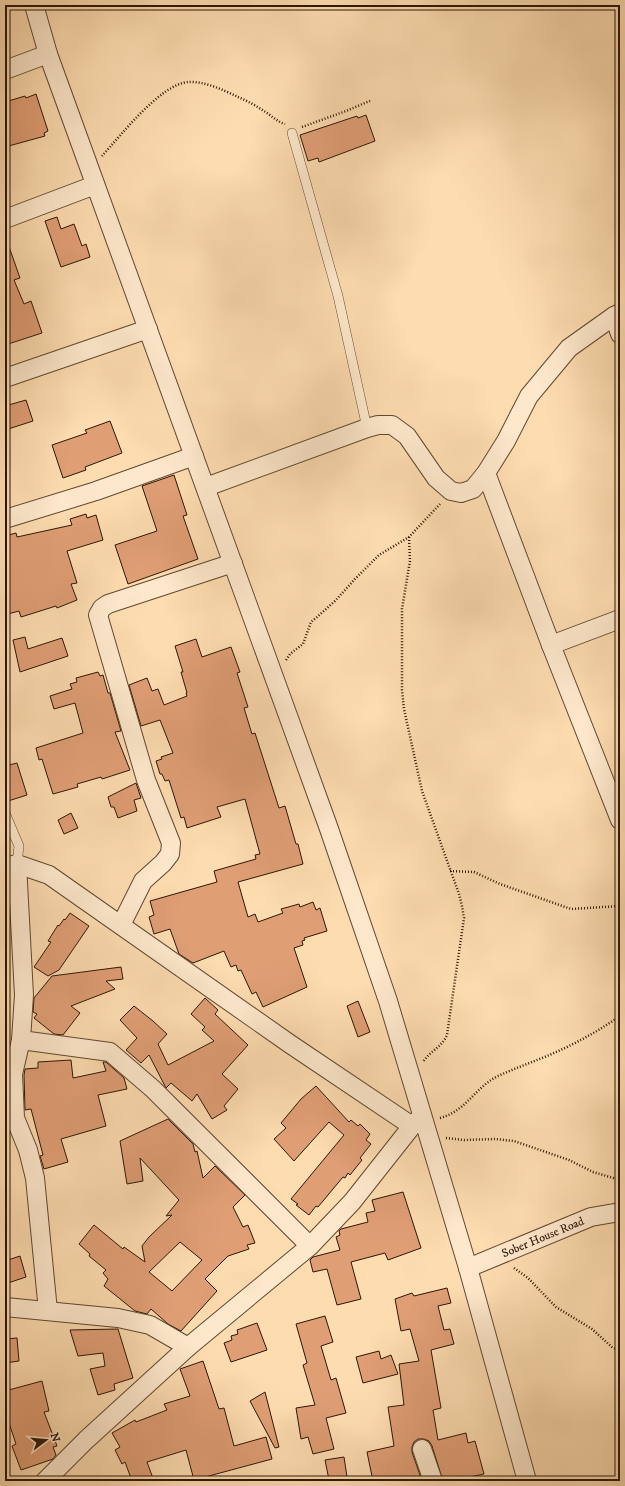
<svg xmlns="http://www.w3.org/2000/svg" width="625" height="1486" viewBox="0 0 625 1486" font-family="'IM FELL DW Pica',serif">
  <rect width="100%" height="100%" fill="#fddcb0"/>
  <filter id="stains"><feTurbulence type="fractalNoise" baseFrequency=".005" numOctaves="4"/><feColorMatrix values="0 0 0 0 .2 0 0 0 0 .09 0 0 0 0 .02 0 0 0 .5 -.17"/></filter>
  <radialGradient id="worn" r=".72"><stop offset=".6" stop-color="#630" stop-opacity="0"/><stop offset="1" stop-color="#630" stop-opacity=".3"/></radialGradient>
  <path fill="#e09e75" stroke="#2c1607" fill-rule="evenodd" d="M36,94l12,37 -4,2 1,3 -40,11v-45l20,-6 1,2z
    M366,115l9,26 -56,21 -1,-4 -10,3 -8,-26 57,-19 1,2z
    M57,217l4,12 13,-5 8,22 4,-2 4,13 -29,10 -16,-46z
    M5,241h2l13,37 -6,2 10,24 7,-3 11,32 -37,12z
    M26,400l7,21 -28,9v-24z
    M110,421l12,32 -37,14 1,3 -23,8 -11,-33 35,-12 -2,-3z
    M174,475l13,40 -4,1 15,43 -70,25 -13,-39 42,-14 -15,-45z
    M86,514l1,4 9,-3 7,25 -36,11 10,32 -6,1 6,16 -20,8 -1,-2 -35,11 -2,-6 -11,3 -3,-11v-67l11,-3 1,4 55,-12 -2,-6z
    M25,637l3,12 34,-11 6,18 -48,16 -7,-32z
    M196,639l6,18 29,-10 9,25 -3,1 11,34 -4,1 8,26 3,-1 24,75 6,-2 11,38h2l5,20 -65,18 10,35 7,-3 3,8 25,-9 -2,-4 18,-5 1,3 13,-5 3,8 4,-2 7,23 -23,7 1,2 -3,1 1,4 -9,3 13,39 -44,20 -7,-15 -4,2 -11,-24 -3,1 -2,-6 -5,2 -7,-16 -31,12 -14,-9 -9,-25 -16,5 -5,-17 5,-2 -4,-14 67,-19 -3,-11 42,-12 -1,-4 5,-1 -15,-55 -28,8 4,10 -34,11 -3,-11 -3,1 -12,-38 -4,1 -3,-7h-2l-4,-13 6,-2 -1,-2 12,-4 -13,-33 -19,6 -12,-41 18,-7 5,13 6,-2 6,16 23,-9 -1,-3h1l-6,-21h2l-8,-26z
    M98,672l2,4 3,-1 5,18h2l11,38 -6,1 15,38 -28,9 -1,-2 -24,7 1,3 -25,7 -11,-35 -3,1 -3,-12 47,-15 -8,-30 -21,6 -4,-13 22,-7 -2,-5 7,-2 -1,-4z
    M17,763l10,32 -22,7v-36z
    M136,783l5,15 -7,2 3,11 -19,7 -4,-11h-3l-3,-10z
    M71,813l7,15 -14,6 -6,-14z
    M70,913l19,13 -30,44 -11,6 -14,-9 17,-25 -3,-1 10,-16 1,1 5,-7 1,1z
    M121,967l2,12 -17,2 9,8 -44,17 9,7 -17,22 -9,-1 -20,-16 3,-4 -4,-2 1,-14 18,-22z
    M205,998l13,12 -3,4 33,31 -26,29 16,15 -14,17 3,4 -15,9 -15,-25 -5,7 -21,-18 -5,5 -1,-2 -16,-31 -8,8 -15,-13 11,-12 -17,-18 14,-14 19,15 14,13 -9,10 10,21 46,-24 -12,-11 3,-3 -14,-13z
    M358,1001l12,31 -12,5 -11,-31z
    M71,1060l2,18 33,-7 -3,-9h3l18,16 3,11 -29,6 8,31 -45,13 7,23 -24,7 -4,-13 3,-1 -12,-46 -6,1 -1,-35 1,-6 13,-1v-6z
    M316,1086l33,36 2,-2 7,6 2,-2 10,10 -4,6 5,4 -11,14 2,2 -12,15 -2,-2 -3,5 -2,-1 -25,30 -2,-1 -7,9 -13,-10 2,-1 -7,-5 53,-64 -15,-13 -35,39 -20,-22 12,-11 -5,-5 20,-24z
    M168,1119l25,25 2,8 2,-1 6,27 12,-12 30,29 -12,12 10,20 5,-2 7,18 -8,2 2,4 -21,7 -23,23 12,12 -36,40 -13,-7 -17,-15 -4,5 -12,-3 -31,-25 4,-7 -5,-6 3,-3 -17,-14 1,-2 -11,-10 15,-19 29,24 1,-2 21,15 -3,-16 7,-9 23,-22 -6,1 13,-16 -39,-42 3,23 -16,3 -7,-43zM180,1242l22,18 -30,31 -23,-19z
    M403,1192l18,56 -33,12 -3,-7 -34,9 10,37 -24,6 -10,-36 -14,3 -3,-12 3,-3 27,-7 -4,-13 4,-2 -1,-4 2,-2 27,-7 -2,-9 9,-2 -3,-11z
    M20,1256l6,21 -21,7v-23z
    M447,1288l4,15 -13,3 6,24 6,-1 4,15 -23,6 10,58 -8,2 5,30 28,-7 2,10 7,-2 9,33 -19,4 1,3h-23l-11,-35 -3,-5 -5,-2h-6l-4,3 -2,5v5l10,29h-49l-6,-29 27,-6 -6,-39 16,-2 -5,-41 20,-3 -9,-32 -9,2 -6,-32 17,-6 2,3z
    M325,1316l8,26 -12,4 10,34 5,-2 10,35 -20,5 8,31 -21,5 -5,-17 -7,2 -5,-31 19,-3 -12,-40 4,-2 -11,-39z
    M257,1323l10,27 -36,12 -7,-19 8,-3 -1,-4 7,-2 -1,-4z
    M118,1329l15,49 -19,6 1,6 -17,5 -8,-26 15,-3 -2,-13 -25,3 -8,-26z
    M17,1338l2,23 -14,2v-24z
    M379,1351l2,8 10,-4 7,19 -35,9 -7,-26z
    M203,1361l16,48 5,-1 10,38 32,-9 6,22 -78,21 -8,-30 -39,12 7,19h-22l-7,-19 -3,2 -7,-14 5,-3 -8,-14 23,-13 1,2 31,-12 -3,-6 26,-8 -10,-27z
    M42,1381l7,30 -5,1 13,34 -4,1 3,8 -3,4 -32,11 -9,-24 4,-2 -11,-33v-20z
    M265,1392l14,55 -4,1 -25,-47z
    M344,1457l3,20 -18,3 -4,-20z"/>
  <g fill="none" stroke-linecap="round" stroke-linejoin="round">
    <g stroke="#604831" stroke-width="10">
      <path id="service" d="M292,133l46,163 29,132
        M5,813l14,33 -2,18"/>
    </g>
    <g stroke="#604831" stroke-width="20">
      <g id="minor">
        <path d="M34,5l14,49 280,772 60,175 80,267 59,213"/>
        <path d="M5,70l43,-16"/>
        <path d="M5,219l90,-34"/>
        <path d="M614,316l6,18"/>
        <path d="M5,378l143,-49"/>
        <path d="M486,473l65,172 69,175"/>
        <path d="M206,487l161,-59 11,-3h14l15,11 29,42 15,13 10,2 12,-4 13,-16 20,-32 23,-45 40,-48 45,-32 6,-3"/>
        <path d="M5,519l91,-28 98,-35"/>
        <path d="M551,645l69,-26"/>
        <path d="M17,864l7,131 -3,45 -8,34 2,44 13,32 7,28 13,133"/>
        <path d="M5,867l12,-3 32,11 241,169 122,82"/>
        <path d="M121,925l22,-44 20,-18 7,-9 1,-11 -25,-63 -48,-165 4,-7 6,-4 125,-41"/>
        <path d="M21,1040l89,12 43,37 157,157"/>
        <path id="s1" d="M468,1268l123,-51 29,-5"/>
        <path d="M5,1307l113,11 32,7 38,22"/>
        <path d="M422,1449l11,32"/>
        <path d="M45,1481l41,-41 102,-93 122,-101 42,-44 60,-76 10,-10"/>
      </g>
    </g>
    <path stroke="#2c1607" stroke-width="2.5" stroke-dasharray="1 2" stroke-linecap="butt" d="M302,127l44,-16 26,-11
      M102,156c19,-21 59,-72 86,-74 16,-1 36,8 50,15 10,4 20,10 29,16 6,4 11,9 18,11
      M409,537l1,24 -8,48v81l2,19 18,82 37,103 3,12 2,12 -17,117c-5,12 -17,16 -24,27
      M286,660l4,-6 13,-10 8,-22 6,-5 18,-16 20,-22 24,-24 30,-18 31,-33
      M450,871l24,1 26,12 71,25 49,-3
      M440,1118c26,-7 34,-29 56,-41 17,-8 34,-14 51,-21 26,-11 50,-24 73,-40
      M446,1138l18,2 31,-1 19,2 55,19 24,12 27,8
      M514,1268l14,10 28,29 36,22 20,18 8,4"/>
    <use href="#service" stroke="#fee8cc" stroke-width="9"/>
    <use href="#minor" stroke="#fee8cc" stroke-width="18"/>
  </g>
  <g text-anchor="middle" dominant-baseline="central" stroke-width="4" stroke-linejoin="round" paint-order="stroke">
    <g font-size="12" fill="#2c1607" stroke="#fee8cc">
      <text stroke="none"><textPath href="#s1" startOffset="81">Sober House Road</textPath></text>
    </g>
  </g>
  <rect width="625" height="1486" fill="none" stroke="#fddcb0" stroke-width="20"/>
  <rect x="6" y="6" width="613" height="1474" fill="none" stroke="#2c1607" stroke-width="2"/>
  <rect x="10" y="10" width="605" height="1466" fill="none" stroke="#2c1607"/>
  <g transform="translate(46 1440) rotate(74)" stroke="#fee8cc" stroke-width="3" paint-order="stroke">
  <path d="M0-3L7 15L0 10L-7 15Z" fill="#2c1607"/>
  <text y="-6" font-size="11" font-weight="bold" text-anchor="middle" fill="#2c1607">N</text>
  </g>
  <rect width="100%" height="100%" filter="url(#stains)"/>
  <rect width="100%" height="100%" fill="url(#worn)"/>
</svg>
